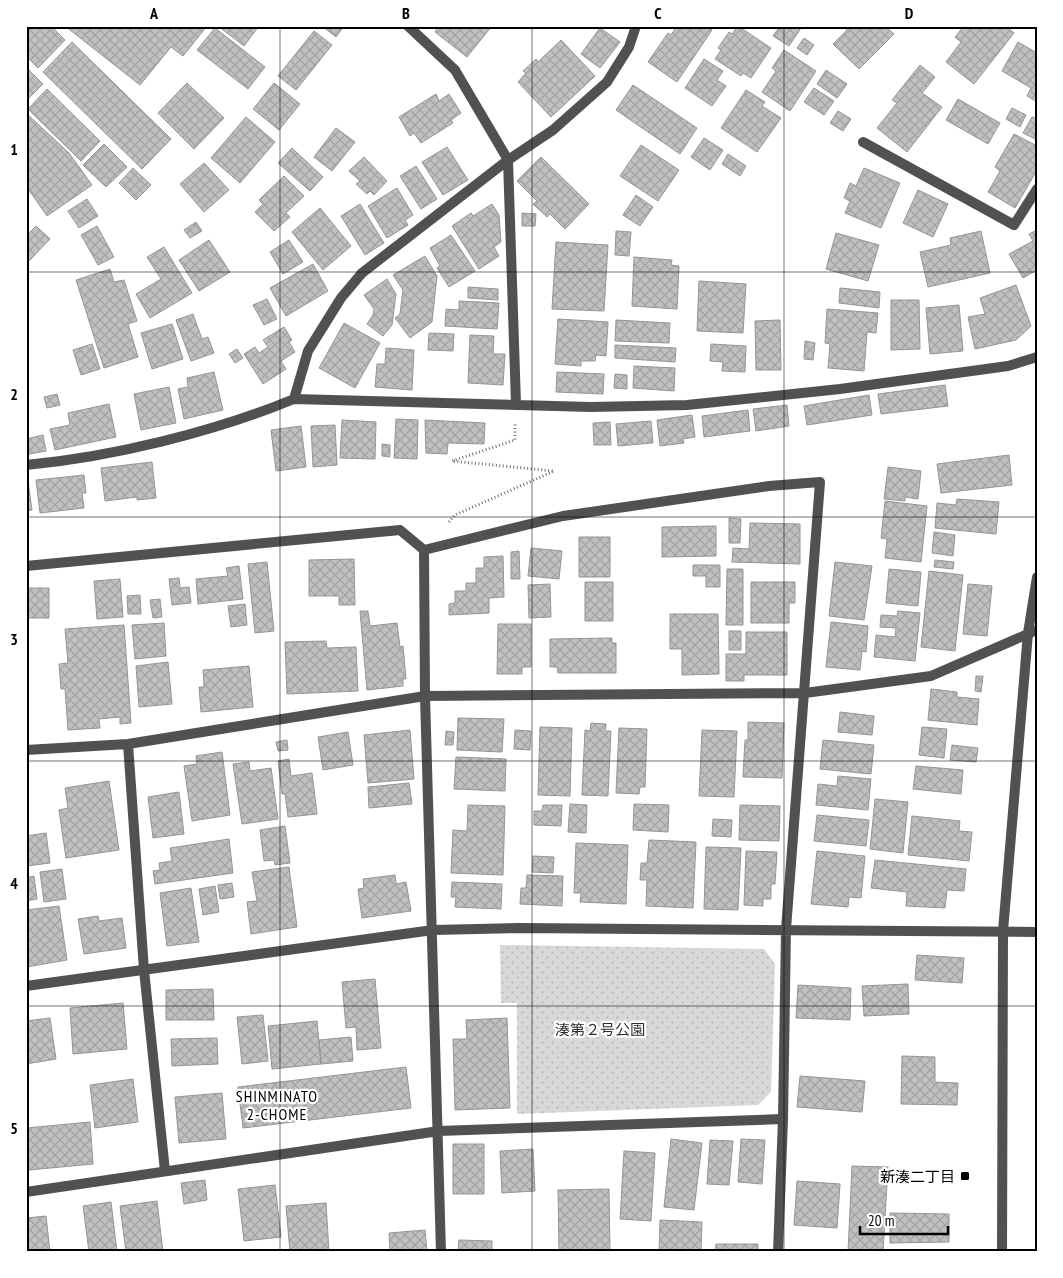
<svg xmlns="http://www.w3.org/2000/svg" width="1063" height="1278" viewBox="0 0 1063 1278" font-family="'PT Sans Narrow','Noto Sans JP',sans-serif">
  <defs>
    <pattern id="park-dots" width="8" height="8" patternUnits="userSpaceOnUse" patternTransform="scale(1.25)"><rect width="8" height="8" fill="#d8d8d8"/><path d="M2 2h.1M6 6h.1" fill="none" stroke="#b8b8b8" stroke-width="1.8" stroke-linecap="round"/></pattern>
    <pattern id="building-cross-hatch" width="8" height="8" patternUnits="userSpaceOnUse" patternTransform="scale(1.25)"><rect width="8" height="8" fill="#c0c0c0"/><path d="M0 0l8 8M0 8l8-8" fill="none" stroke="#a3a3a3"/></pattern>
  </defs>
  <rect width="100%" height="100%" fill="#fff"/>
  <path fill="url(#park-dots)" d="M500,945l264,4 11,15 -4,128 -13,13 -241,9v-111h-16z"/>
  <path fill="url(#building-cross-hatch)" stroke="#959595" d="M33,26h18l14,14 -27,28 -12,-12v-23z
    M65,26h142l-24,30 -12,-9 -31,38z
    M218,26h41l-15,20z
    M322,26h22l-8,11z
    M439,26h53l-25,31 -32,-25z
    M677,26h30l5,4 -35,52 -29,-20 20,-29 3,2z
    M738,26l33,22 -20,30 -8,-5 -2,3 -26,-17 6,-9 -3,-2 11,-16 3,2z
    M780,26h19l2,2 -12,18 -16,-10z
    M844,26h41l9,8 -35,35 -26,-25 14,-14z
    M964,26h42l8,7 -40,51 -28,-22 15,-20 -6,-5z
    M215,28l50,39 -17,22 -51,-39z
    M600,28l20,14 -20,26 -19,-14z
    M314,31l18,14 -36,45 -18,-14z
    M804,38l10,7 -7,10 -10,-7z
    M561,40l34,36 -44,41 -33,-35 8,-9 -3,-2 13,-12 2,3z
    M72,42l99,97 -29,30 -99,-97z
    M1018,42l19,11v49l-10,-6 4,-8 -29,-17z
    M784,50l32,21 -26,40 -28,-19 14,-21 -4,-3z
    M704,59l19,12 -6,9 9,6 -14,20 -27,-18z
    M920,65l15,12 -13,16 20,14 -35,45 -30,-24 20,-25 -5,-3z
    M26,67l17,17 -17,17z
    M826,70l21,14 -10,14 -20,-14z
    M187,83l37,35 -30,31 -36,-36z
    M274,83l26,21 -21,26 -26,-21z
    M633,85l64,43 -17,26 -64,-44z
    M814,88l20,13 -10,14 -20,-13z
    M47,89l53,52 -19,20 -53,-52z
    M746,90l19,12 -3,4 19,12 -24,34 -36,-24z
    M436,94l3,7 10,-7 12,19 -10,7 2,3 -32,20 -7,-10 -4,3 -11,-19z
    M958,99l42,24 -12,21 -42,-24z
    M1012,108l14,7 -6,12 -14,-8z
    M838,111l13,8 -8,12 -13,-8z
    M26,113l43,40 23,32 -45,31 -21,-30z
    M246,117l29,25 -35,41 -29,-25z
    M1032,117l5,2v21l-14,-7z
    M336,128l19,14 -23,29 -18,-14z
    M1014,134l23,12v24l-22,38 -27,-16 12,-21 -5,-4z
    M704,138l19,12 -13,20 -19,-13z
    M104,144l23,23 -21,20 -23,-22z
    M641,145l38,25 -21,31 -38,-25z
    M447,147l21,33 -25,15 -21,-33z
    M292,148l31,29 -13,14 -32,-28z
    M728,154l18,12 -6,10 -18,-12z
    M364,157l23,24 -13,14 -4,-4 -3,3 -11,-10 4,-3 -11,-10z
    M541,157l48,47 -24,25 -15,-15 -3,3 -14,-13 4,-3 -20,-20z
    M204,163l25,27 -25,22 -24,-28z
    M416,166l21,33 -16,10 -21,-33z
    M133,168l18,17 -15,15 -17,-17z
    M864,168l36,15 -19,45 -36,-15 5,-12 -6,-3 6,-15 6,3z
    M284,176l20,20 -18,17 4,4 -16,14 -19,-19 8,-8 -4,-4z
    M397,188l16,27 -8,5 3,5 -21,13 -19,-32z
    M918,190l30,14 -15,33 -30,-14z
    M636,195l17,12 -13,19 -17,-11z
    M87,199l11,17 -19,12 -11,-17z
    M360,204l24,39 -19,12 -24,-39z
    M492,204l7,11 2,27 -7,5 5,9 -20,13 -27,-43 19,-13 2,3z
    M320,208l31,38 -28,24 -31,-38z
    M522,213l14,1 -1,12h-13z
    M196,222l6,9 -12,7 -6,-8z
    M36,226l14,13 -24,25v-28z
    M97,226l17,31 -16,8 -17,-30z
    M1037,230v40l-14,8 -14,-24 24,-13 -4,-7z
    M616,231l15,1 -2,24 -14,-1z
    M981,231l9,42 -62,14 -8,-35 31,-7 -1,-7z
    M836,233l43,12 -11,36 -42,-12z
    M451,235l24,36 -26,16 -12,-19 3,-2 -10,-18z
    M209,240l21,32 -31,19 -20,-31z
    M289,240l14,22 -20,12 -13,-22z
    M556,242l52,3 -4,66 -52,-2z
    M164,247l28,46 -42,25 -14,-24 25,-15 -14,-22z
    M425,256l12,20 -5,46 -22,16 -15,-20 5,-4 3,-24 -10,-15z
    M634,257l38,3 -1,5 8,1 -2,43 -45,-3z
    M313,264l15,27 -42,25 -16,-28z
    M110,269l4,13 10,-2 13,41 -9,3 10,33 -34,11 -28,-88z
    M387,279l9,15 -4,31 -9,11 -16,-12 6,-9 1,-6 -10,-14z
    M699,281l47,3 -3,49 -46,-2z
    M1016,285l15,41 -15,14 -41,9 -7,-32 17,-3 -5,-16z
    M468,287l30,2v11l-30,-2z
    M840,288l40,4 -1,16 -40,-5z
    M267,299l10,20 -13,6 -11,-20z
    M891,300h28l1,49 -29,1z
    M459,301l40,2 -2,26 -52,-3 1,-17 13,1z
    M959,305l4,46 -33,3 -4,-46z
    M827,309l51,4 -2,20 -9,-1 -3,39 -36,-3 2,-24 -5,-1z
    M193,314l9,25 6,-2 6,16 -23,8 -15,-41z
    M558,319l50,3 -2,34 -10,-1 -1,6h-14v5l-26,-2z
    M616,320l54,3 -1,20 -54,-2z
    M780,320l1,50h-25l-1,-49z
    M344,323l36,20 -25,45 -36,-20z
    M172,324l11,35 -31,10 -11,-36z
    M284,327l8,13 -3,2 6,10 -14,9 5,8 -23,15 -19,-30 11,-7 4,6 9,-6 -5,-7z
    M429,333l25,1 -1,17 -25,-1z
    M470,335l24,1 -1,18h12l-2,31 -35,-2z
    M805,341l10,2 -2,17 -9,-1z
    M92,344l8,25 -19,6 -8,-25z
    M711,344l35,2 -1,26 -23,-1 1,-9 -13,-1z
    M615,345l61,3 -1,14 -60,-4z
    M386,348l28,2 -2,40 -37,-3 2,-23h8z
    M237,349l6,9 -8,5 -6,-9z
    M634,366l41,2 -1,23 -41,-3z
    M214,372l9,38 -39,9 -6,-30 10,-2 -1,-9z
    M557,372l47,2 -1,20 -47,-2z
    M615,374l12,1v14l-13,-1z
    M945,385l3,21 -67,8 -3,-20z
    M169,387l7,36 -35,7 -7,-36z
    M57,394l3,11 -13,3 -3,-11z
    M869,395l3,20 -65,10 -3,-19z
    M109,404l7,33 -61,13 -5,-21 20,-4 -2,-12z
    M787,405l2,21 -33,5 -3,-22z
    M748,410l2,21 -46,6 -2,-21z
    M692,415l3,22 -12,2 1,4 -24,3 -3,-26z
    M396,419l22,1 -1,39 -23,-1z
    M342,420l34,2 -1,37 -35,-1z
    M425,420l60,3 -1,21 -36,-1 -1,11 -21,-1z
    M651,421l2,22 -35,3 -2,-22z
    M610,422l1,23h-17l-1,-22z
    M335,425l2,40 -24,2 -2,-41z
    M301,426l5,41 -30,4 -5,-41z
    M43,435l3,16 -17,3 -3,-15z
    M382,444l8,1v12l-8,-1z
    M1009,455l3,30 -71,8 -4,-29z
    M152,462l4,36 -19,2v-3l-32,4 -4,-33z
    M888,467l33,4 -3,28 -13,-2v4l-21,-2z
    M84,475l2,18h-4l2,15 -44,5 -4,-33z
    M26,481h2l4,29 -6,1z
    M957,499l42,3 -3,32 -61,-6 2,-25 19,2z
    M885,501l42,5 -6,56 -36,-4 2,-19 -6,-1z
    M729,518l12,1 -1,24h-11z
    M750,523l50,1v40l-68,-2 1,-14 16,1z
    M716,526v30l-54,1v-30z
    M934,532l21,3 -2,21 -21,-3z
    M579,537h31v40h-31z
    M531,548l31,3 -3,28 -31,-3z
    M519,551l1,28h-9v-27z
    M503,556l1,41 -15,1v15l-40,2v-11l6,-1v-12h11v-8h10v-15h8v-11z
    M354,559l1,46h-16v-9h-30v-36z
    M935,560l19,2 -1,7 -19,-2z
    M267,562l7,69 -19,2 -7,-69z
    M835,562l37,4 -8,54 -35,-4z
    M693,565h27v22h-14v-11h-13z
    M239,566l4,33 -45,5 -2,-25 32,-3 -2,-8z
    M727,569h16v56h-17z
    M889,569l32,3 -3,34 -32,-3z
    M929,571l34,4 -8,76 -34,-4z
    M179,578l1,10 9,-1 2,16 -19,2 -3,-26z
    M120,579l3,38 -26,2 -3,-38z
    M585,582h28v39h-28z
    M751,582h44v21h-6v20h-38z
    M550,584l1,33 -22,1 -1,-33z
    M968,584l24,2 -5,50 -24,-2z
    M26,588h23v30h-23z
    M140,595l1,19h-13l-1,-18z
    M160,599l2,18 -9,1 -3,-18z
    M245,604l2,21 -16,2 -3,-21z
    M360,611h8l2,15 27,-3 3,24 3,-1 3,33h-3v7l-36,4z
    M898,611l22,2 -5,48 -41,-4 2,-22 19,2 1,-9 -16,-1 1,-12 16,1z
    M670,614h48l1,60 -37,1v-26h-12z
    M831,622l37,4 -2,26 -4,-1 -2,19 -34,-3z
    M164,623l2,33 -31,3 -3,-34z
    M498,624h33v43h-9v7h-25z
    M124,625l7,98 -11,1v-7l-21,2 1,9 -32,2 -3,-41h-4l-2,-25 9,-1 -3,-34z
    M729,631h12v19h-12z
    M746,632h41v43h-43v6h-18v-27h20z
    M612,638v5h4v30h-58l-1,-6h-7v-28z
    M326,641l1,7 29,-1 2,44 -71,3 -2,-52z
    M168,662l4,42 -33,3 -3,-41z
    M249,666l4,41 -52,5 -2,-25h5l-1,-17z
    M976,676h7l-2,16 -6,-1z
    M931,689l26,3v5l22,2 -2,26 -49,-5z
    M840,712l34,4 -2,19 -34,-3z
    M458,718l46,1 -2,33 -45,-2z
    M748,722l36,1 -2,55 -39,-1 2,-37h3z
    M591,723l15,1 -1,7h6l-3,65 -26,-1 3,-65 5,1z
    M540,727l32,1 -2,68 -32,-1z
    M922,727l25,2 -3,29 -25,-3z
    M619,728l28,1 -2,58h-5l-1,7 -23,-1z
    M410,730l4,49 -46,4 -4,-48z
    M515,730l16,1 -1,19 -16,-1z
    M702,730l35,1 -3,66 -35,-1z
    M446,731l8,1 -1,13h-8z
    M348,732l5,33 -30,5 -5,-33z
    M287,740l1,10 -10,1 -2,-9z
    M823,740l51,5 -3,29 -51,-5z
    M952,745l26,3 -2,14 -26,-2z
    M222,752l8,63 -38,6 -8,-55 13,-2 -1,-8z
    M456,757l50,2 -1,32 -51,-2z
    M289,759l2,17 21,-3 5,41 -29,3 -3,-23h-3l-4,-33z
    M249,762l1,9 21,-3 7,51 -36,5 -9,-60z
    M916,766l47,4 -2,24 -48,-5z
    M838,776l33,3 -3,31 -52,-5 2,-21 19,2z
    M109,781l10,69 -53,8 -7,-48 9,-2 -3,-20z
    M409,783l3,21 -43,4 -1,-21z
    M179,792l5,42 -31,4 -5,-41z
    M875,799l33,3 -5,51 -33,-4z
    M570,804l17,1 -1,28 -18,-1z
    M634,804l35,1 -1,27 -35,-2z
    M468,805l37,1 -2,69 -52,-2 2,-43 14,1z
    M543,805h19l-1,21 -27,-1v-14h8z
    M740,805l40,1 -1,35 -40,-1z
    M817,815l52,5 -3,26 -52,-5z
    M912,816l48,5 -1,10 13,1 -3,29 -61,-6z
    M713,819l19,1 -1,17 -19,-1z
    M285,826l5,37 -15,2 -1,-5 -10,1 -4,-31z
    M46,833l4,30 -23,3 -1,-30z
    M229,839l4,34 -78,11 -2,-13 7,-1 -1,-7 13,-2 -2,-13z
    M649,840l47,2 -3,66 -47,-2 1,-26h-7l1,-17h6z
    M576,843l52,2 -2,59 -46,-2 1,-9h-7z
    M706,847l35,1 -3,62 -34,-1z
    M746,851l31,1 -2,32h-4v15h-8v7l-19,-1z
    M817,851l48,5 -4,42 -12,-1 -1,10 -37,-3z
    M533,856l21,1 -1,16 -21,-1z
    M875,860l91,9 -2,22 -17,-1 -2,18 -39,-2 1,-14 -36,-4z
    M289,867l8,60 -46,7 -4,-32 10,-1 -5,-29z
    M62,869l4,30 -22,3 -4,-30z
    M395,875l1,9 10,-2 5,29 -49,7 -4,-29 6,-1 -1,-9z
    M527,875l36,1 -1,30 -42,-2 1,-16h5z
    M34,876l3,23 -11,2v-23z
    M452,882l50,2 -1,25 -46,-2 1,-10h-5z
    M232,883l2,14 -14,2 -2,-14z
    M215,886l4,26 -16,3 -4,-26z
    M191,888l8,54 -32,4 -7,-53z
    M59,906l8,54 -41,7v-57z
    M98,916l1,5 23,-3 4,30 -42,6 -6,-35z
    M917,955l47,3 -2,25 -47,-3z
    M375,979l6,69 -24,2 -1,-23 -10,1 -4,-46z
    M908,984l1,30 -45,2 -2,-30z
    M798,985l53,3 -1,32 -54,-2z
    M213,989l1,31h-48v-30z
    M123,1003l4,46 -54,5 -3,-46z
    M263,1015l5,46 -26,3 -5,-47z
    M50,1018l6,41 -30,5v-43z
    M507,1018l3,90 -55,2 -2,-71h14l-1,-19z
    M317,1021l4,43 -49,5 -4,-43z
    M351,1037l2,24 -32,3 -2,-24z
    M217,1038l1,26 -46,2 -1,-27z
    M902,1056l33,1v25l23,1 -1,22 -56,-1z
    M406,1067l5,41 -168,20 -5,-41z
    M800,1076l65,5 -3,31 -65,-5z
    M133,1079l5,43 -43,6 -5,-43z
    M222,1093l4,46 -47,4 -4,-46z
    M90,1122l3,42 -64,6 -3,-42z
    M671,1139l31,4 -8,67 -30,-3z
    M741,1139l24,1 -3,44 -24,-2z
    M710,1140l23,1 -4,44 -22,-1z
    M453,1144h31v50h-31z
    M533,1149l2,42 -33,2 -2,-42z
    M624,1151l31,2 -4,68 -31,-2z
    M852,1166l36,1 -5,85h-35z
    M205,1180l2,20 -23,4 -3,-21z
    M797,1181l43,3 -3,44 -43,-3z
    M275,1185l6,52 -37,4 -6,-52z
    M609,1189l1,63h-51l-1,-62z
    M157,1201l6,51h-37l-6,-46z
    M111,1202l6,50h-28l-6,-46z
    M326,1203l3,49h-39l-4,-46z
    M890,1213l59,1v28l-59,1z
    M46,1216l4,36h-24v-34z
    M660,1220l42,2 -1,30h-42z
    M425,1230l2,22h-37l-1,-19z
    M459,1240l33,1v11h-34z
    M716,1244h42v8h-43z"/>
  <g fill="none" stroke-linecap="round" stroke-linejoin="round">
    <path stroke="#737373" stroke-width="3" stroke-dasharray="1 2.5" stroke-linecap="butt" d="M449,522l6,-7 99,-44 -102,-10 63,-21v-16"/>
    <path stroke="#515151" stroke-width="10" d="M408,26l47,44 53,90 8,244
      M863,142l151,83 23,-36
      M294,399l14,-48 33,-53 21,-25 146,-113 45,-30 54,-48 22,-35 7,-21
      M26,465c86,-8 188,-33 268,-66l297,8 96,-2 153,-16 168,-23 29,-9
      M26,566l374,-36 24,20 1,146 16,556
      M128,744l16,226 21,201
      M26,750l102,-6 297,-48 380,-3 126,-17 106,-46
      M26,986l407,-56 86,-2 518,4
      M26,1192l413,-61 344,-12 3,-190 34,-447 -51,4 -206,30 -139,34
      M778,1252l5,-133"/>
    <path stroke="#515151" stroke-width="10" d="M1002,1252l1,-321 25,-298 9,-56"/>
  </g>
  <path fill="none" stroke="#000" stroke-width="1" stroke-opacity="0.55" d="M280,26v1226M532,26v1226M784,26v1226M26,272h1011M26,517h1011M26,761h1011M26,1006h1011"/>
  <rect fill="#000" stroke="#fff" stroke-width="2" x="960" y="1171" width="10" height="10" rx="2.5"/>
  <g text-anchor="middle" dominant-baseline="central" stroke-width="4.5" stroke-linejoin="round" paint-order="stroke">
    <g font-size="15" fill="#2f2f2f" stroke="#fff">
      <text x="600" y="1029">湊第２号公園</text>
    </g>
    <g font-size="15" fill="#000" stroke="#fff" text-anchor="end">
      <text x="955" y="1176">新湊二丁目</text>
    </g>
    <g font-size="16" letter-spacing="1" fill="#000" stroke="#fff">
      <text x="277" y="1096">SHINMINATO<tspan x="277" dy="18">2-CHOME</tspan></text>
    </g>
  </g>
  <rect width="1063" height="1278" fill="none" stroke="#ffffff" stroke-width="55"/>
  <path d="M860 1226v8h88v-8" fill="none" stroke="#000000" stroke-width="2.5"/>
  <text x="868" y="1226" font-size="15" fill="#000000" stroke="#ffffff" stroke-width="4" paint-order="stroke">20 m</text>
  <rect x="28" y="28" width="1008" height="1222" fill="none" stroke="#000" stroke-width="2"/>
  <g font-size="16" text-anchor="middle" font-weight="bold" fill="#000">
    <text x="154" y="19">A</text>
    <text x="406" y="19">B</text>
    <text x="658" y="19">C</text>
    <text x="909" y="19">D</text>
    <text x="14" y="155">1</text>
    <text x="14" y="400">2</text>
    <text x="14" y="645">3</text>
    <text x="14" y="889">4</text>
    <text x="14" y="1134">5</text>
  </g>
</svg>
